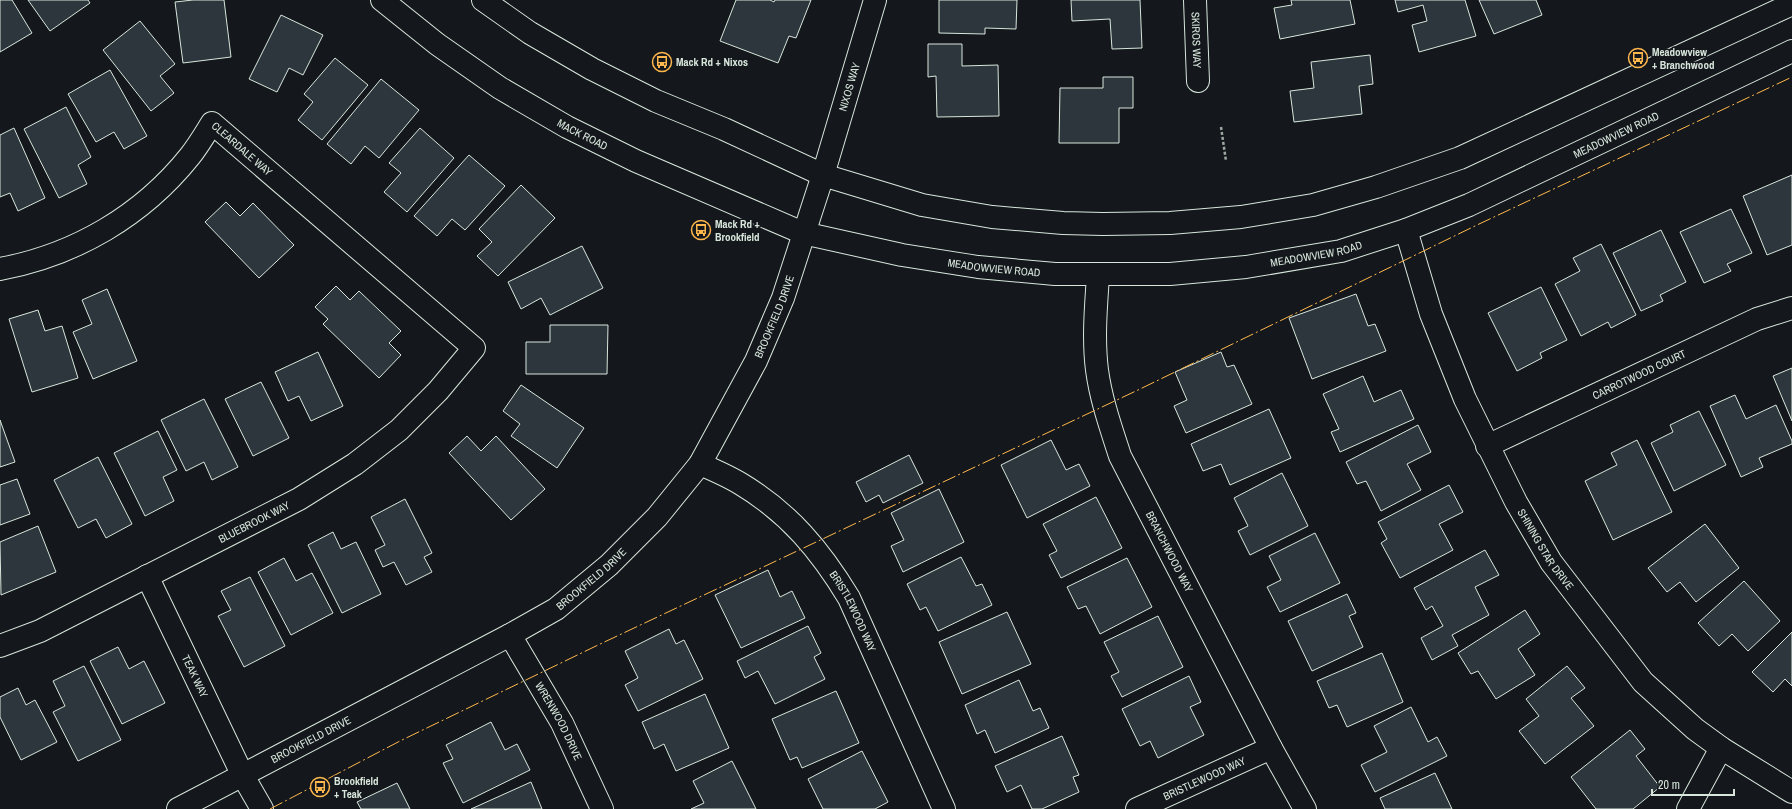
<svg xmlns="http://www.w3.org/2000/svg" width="1792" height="809" viewBox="0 0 1792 809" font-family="'Archivo Narrow',sans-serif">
  <rect width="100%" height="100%" fill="#14181c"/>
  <path fill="#2c363c" stroke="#d8e6dc" d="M0,0h12l20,33 -32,19z
    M28,0h60l2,3 -40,28z
    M193,0h31l7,57 -48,6 -8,-61z
    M736,0h34l4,2 1,-2h36l-15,38 -7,-2 -11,27 -58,-22z
    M939,0h78l-1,29 -31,-1v6l-46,-1z
    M1071,0h69l2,48 -30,1 -2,-30 -38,2z
    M1291,0h59l5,24 -75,15 -6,-31 18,-3z
    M1395,0h70l11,36 -57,16 -7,-27 15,-4 -4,-16 -25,7z
    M1479,0h57l6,15 -48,19z
    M281,15l42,20 -20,40 -14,-7 -12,24 -28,-13z
    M140,21l35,43 -15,12 14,17 -23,18 -48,-61z
    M928,44h34v22l36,-1 1,51 -62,1 -1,-41 -8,1z
    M1370,55l3,29 -14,2 3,28 -68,8 -4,-31 24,-3 -3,-26z
    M335,58l33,27 -46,55 -24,-20 15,-18 -9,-8z
    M110,70l37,66 -23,13 -10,-17 -18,10 -28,-48z
    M1103,77h30v31h-14v35h-60l1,-55h43z
    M381,79l38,31 -40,48 -14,-12 -14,18 -24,-20z
    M66,107l25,50 -13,8 9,19 -28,14 -35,-69z
    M14,128l31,70 -27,13 -8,-18 -10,4v-62z
    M420,128l34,30 -47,54 -23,-20 17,-19 -12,-10z
    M469,155l36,31 -40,44 -13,-11 -15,17 -23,-20z
    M1792,175v70l-25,10 -24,-59z
    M521,185l34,33 -57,58 -21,-20 15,-14 -13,-13z
    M226,202l14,14 13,-13 41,42 -35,33 -54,-56z
    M1731,209l21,44 -25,11 4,7 -27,12 -24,-51z
    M1661,230l25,52 -26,13 3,6 -22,10 -28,-58z
    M1601,244l35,71 -25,13 -3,-6 -27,14 -26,-52 25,-13 -7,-13z
    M582,246l21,42 -53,27 -9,-17 -20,11 -13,-27z
    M336,286l14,14 9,-9 42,40 -12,12 12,12 -22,23 -56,-54 5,-5 -13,-12z
    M1541,287l26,53 -27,13 2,5 -25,13 -29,-58z
    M107,289l30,72 -44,18 -20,-47 19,-8 -10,-24z
    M1356,294l12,32 7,-2 11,27 -74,28 -23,-61z
    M38,310l7,21 17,-5 16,52 -46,14 -23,-73z
    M550,325h58l-1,49h-81v-32h24z
    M318,352l25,54 -32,15 -12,-25 -11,5 -13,-29z
    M1221,352l6,15 7,-2 18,39 -66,29 -12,-27 13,-6 -12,-28z
    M1792,368v53l-19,-45z
    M1363,376l11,26 27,-12 13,29 -74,33 -9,-20 8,-3 -16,-35z
    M261,382l28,56 -36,18 -28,-57z
    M521,385l63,43 -27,40 -46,-32 9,-12 -17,-13z
    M1735,395l11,24 30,-14 16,36v3l-33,14 4,9 -22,10 -31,-71z
    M204,399l34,68 -26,13 -8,-18 -18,9 -25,-51z
    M1269,409l22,49 -61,27 -9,-21 -18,7 -12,-27z
    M1699,411l27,54 -52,26 -23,-48 22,-11 -3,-7z
    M0,420l15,42 -15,5z
    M1418,425l13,27 -24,12 14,26 -40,21 -15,-30 -9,3 -11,-22z
    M158,431l19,39 -14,7 11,24 -29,15 -31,-63z
    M467,436l14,15 15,-15 49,53 -34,31 -62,-67z
    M1051,440l15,30 13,-6 11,22 -63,32 -26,-53z
    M1637,440l35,72 -59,28 -28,-59 32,-16 -6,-12z
    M909,455l14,28 -40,20 -4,-8 -13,7 -10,-20z
    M98,457l34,67 -26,14 -10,-19 -18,9 -24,-48z
    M1282,473l26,53 -58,29 -12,-24 10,-5 -14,-28z
    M17,479l13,35 -30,11v-40z
    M1449,485l14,27 -24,12 14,26 -53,28 -19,-35 6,-4 -9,-17z
    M939,489l25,53 -61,30 -12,-26 13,-6 -13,-27z
    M1096,497l26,51 -61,30 -12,-23 8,-4 -14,-27z
    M405,499l27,54 -8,4 8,15 -26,13 -12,-23 -11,5 -8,-17 10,-5 -14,-28z
    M1705,524l34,44 -43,34 -16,-20 -13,10 -19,-24z
    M38,526l18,46 -55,23 -1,-53z
    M333,532l8,17 15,-7 25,52 -39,19 -34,-68z
    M1315,533l25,50 -60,29 -13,-25 14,-7 -12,-24z
    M1485,550l14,25 -24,12 14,28 -37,20 6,11 -26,14 -11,-22 22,-12 -11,-20 -6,4 -12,-22z
    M961,557l15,29 6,-2 10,21 -54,26 -12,-24 -6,3 -13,-26z
    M284,558l12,23 16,-8 21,40 -42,22 -33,-63z
    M1127,558l25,49 -52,27 -14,-28 -8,3 -11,-22z
    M768,570l12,27 12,-6 13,27 -64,30 -26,-53z
    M250,577l35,69 -41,21 -26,-51 13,-6 -10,-19z
    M1744,581l36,40 -32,30 -16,-17 -13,12 -21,-23z
    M1347,594l9,19 -7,3 14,31 -51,24 -24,-50z
    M1525,610l15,24 -22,15 17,26 -39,24 -18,-28 -7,3 -13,-21z
    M1007,612l24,52 -69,30 -23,-52z
    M1158,616l25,51 -61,30 -11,-21 8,-4 -15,-30z
    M808,626l13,27 -7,4 11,22 -50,25 -17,-33 -13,7 -8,-17z
    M669,629l7,15 8,-4 19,39 -65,32 -13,-26 13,-7 -13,-27z
    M1792,632v54l-7,-7 -12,13 -21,-20z
    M118,647l11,22 15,-8 21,42 -43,21 -32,-63z
    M1382,653l21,49 -56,25 -10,-22 -8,3 -12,-27z
    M84,666l37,74 -43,21 -25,-49 12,-6 -12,-25z
    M1567,666l18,22 -14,10 23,28 -49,38 -26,-33 20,-15 -13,-17z
    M1189,676l12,26 -11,5 14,28 -46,23 -8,-17 -10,5 -18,-37z
    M1019,680l14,31 7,-3 9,20 -54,25 -10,-23 -8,4 -12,-29z
    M18,688l8,17 9,-5 22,42 -36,18 -21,-43v-20z
    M836,691l23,52 -57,25 -5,-11 -7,3 -18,-41z
    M705,694l24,54 -53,23 -12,-27 -10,5 -12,-27z
    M1411,707l17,35 9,-5 10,19 -72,36 -14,-27 26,-13 -13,-26z
    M491,722l14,28 12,-6 13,26 -67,33 -20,-40 10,-4 -7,-14z
    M1630,730l15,19 -9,7 24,31 -27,22h-37l-25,-32z
    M1062,736l17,39 -6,2 6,15 -37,17h-10l-11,-24 -14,7 -12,-26z
    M862,751l26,51 -13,7h-52l-15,-30z
    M732,761l24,48h-65l13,-6 -11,-22z
    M1435,773l17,36h-67l-5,-11z
    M531,782l11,27h-71z
    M397,783l13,26h-49l-4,-7z"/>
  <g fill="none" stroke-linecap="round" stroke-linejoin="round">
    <g stroke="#d8e6dc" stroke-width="24">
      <g id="street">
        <path id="s1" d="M1195,0l3,81"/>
        <path id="s2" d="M823,175l52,-175"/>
        <path id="s3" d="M1406,230l25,84 34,85 51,103 35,60 92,120 52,47 26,19 71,44"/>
        <path id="s4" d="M0,269c75,-14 142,-53 190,-113 8,-10 15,-22 22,-33l262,225 -36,43 -39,39 -44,34 -56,35 -259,132 -40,15"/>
        <path id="s5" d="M1098,275c-2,32 -5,63 -1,95 4,30 14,58 23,86l151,292 34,61"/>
        <path id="s6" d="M1487,446l270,-127 35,-11"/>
        <path id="s7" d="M700,464c14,6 28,12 41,20 48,29 79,66 108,114l95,211"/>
        <path id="s8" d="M147,576l96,200 19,33"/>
        <path id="s9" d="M510,635l52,88 40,86"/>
        <path id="s10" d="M1137,809l134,-61"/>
        <path d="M1688,809l33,-61"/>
      </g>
    </g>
    <g stroke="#d8e6dc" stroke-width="24">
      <g id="secondary">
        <path id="s11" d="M382,0l55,44 63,44 67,39 69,34 167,72 99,22 76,12 77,7h115l76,-7 95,-16 65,-21 63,-25 323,-154"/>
        <path d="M483,0l47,33 62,36 64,32 68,28 99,46 99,30 70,12 71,6 40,1 67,-1 71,-6 72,-12 63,-18 84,-29 332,-154"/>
        <path id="s12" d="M178,809l332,-174 46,-26 53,-44 48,-48 43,-53 56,-103 27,-63 40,-123"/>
      </g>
    </g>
    <path stroke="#9da8a2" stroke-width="2.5" stroke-dasharray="3 2" stroke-linecap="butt" d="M1221,127l5,34"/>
    <use href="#street" stroke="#14181c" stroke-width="22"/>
    <use href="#secondary" stroke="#14181c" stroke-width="22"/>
    <path stroke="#ffb74d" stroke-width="1" stroke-dasharray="14 3 2 3" stroke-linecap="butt" d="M270,809l130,-68 196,-95 542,-256 339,-165 315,-148"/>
  </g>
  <defs>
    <g id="bus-ring" transform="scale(1)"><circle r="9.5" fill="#14181c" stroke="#ffb74d" stroke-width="1.5"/><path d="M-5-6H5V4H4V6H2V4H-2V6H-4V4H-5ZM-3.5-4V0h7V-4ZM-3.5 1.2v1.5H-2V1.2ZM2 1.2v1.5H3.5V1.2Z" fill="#ffb74d"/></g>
  </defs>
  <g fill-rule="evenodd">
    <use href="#bus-ring" x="1638" y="58"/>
    <use href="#bus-ring" x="662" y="62"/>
    <use href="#bus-ring" x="701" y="230"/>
    <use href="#bus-ring" x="320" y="787"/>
  </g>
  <g text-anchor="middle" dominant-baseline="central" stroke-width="3" stroke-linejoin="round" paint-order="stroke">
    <g font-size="11" fill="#d8e6dc" stroke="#14181c">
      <text stroke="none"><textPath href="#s1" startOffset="40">SKIROS WAY</textPath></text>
      <text stroke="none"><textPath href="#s2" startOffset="92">NIXOS WAY</textPath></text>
      <text stroke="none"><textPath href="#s11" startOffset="242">MACK ROAD</textPath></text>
      <text stroke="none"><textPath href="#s11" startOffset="1326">MEADOWVIEW ROAD</textPath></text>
      <text stroke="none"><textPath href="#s4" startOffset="305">CLEARDALE WAY</textPath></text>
      <text stroke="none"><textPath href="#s11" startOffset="1002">MEADOWVIEW ROAD</textPath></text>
      <text stroke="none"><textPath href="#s11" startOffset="678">MEADOWVIEW ROAD</textPath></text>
      <text stroke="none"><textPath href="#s12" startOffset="798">BROOKFIELD DRIVE</textPath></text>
      <text stroke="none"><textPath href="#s6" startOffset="168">CARROTWOOD COURT</textPath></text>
      <text transform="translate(254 522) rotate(-27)">BLUEBROOK WAY</text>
      <text stroke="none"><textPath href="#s3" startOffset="350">SHINING STAR DRIVE</textPath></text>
      <text stroke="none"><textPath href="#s5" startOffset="292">BRANCHWOOD WAY</textPath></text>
      <text stroke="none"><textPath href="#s12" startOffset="474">BROOKFIELD DRIVE</textPath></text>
      <text stroke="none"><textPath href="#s7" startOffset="218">BRISTLEWOOD WAY</textPath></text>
      <text stroke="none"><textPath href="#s8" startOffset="111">TEAK WAY</textPath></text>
      <text stroke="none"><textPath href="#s9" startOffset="99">WRENWOOD DRIVE</textPath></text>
      <text stroke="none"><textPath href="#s12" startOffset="150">BROOKFIELD DRIVE</textPath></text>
      <text stroke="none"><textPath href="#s10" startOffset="74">BRISTLEWOOD WAY</textPath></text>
    </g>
    <g font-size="11" font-weight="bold" fill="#d8e6dc" stroke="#14181c" text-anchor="start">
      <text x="1652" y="52">Meadowview<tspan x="1652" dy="13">+ Branchwood</tspan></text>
      <text x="676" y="62">Mack Rd + Nixos</text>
      <text x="715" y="224">Mack Rd +<tspan x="715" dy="13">Brookfield</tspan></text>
      <text x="334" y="781">Brookfield<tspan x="334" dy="13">+ Teak</tspan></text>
    </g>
  </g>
  <path d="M1652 789v6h82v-6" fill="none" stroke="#d8e6dc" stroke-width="2"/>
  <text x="1658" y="789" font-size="12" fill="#d8e6dc" stroke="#14181c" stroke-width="3" paint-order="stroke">20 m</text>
</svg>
